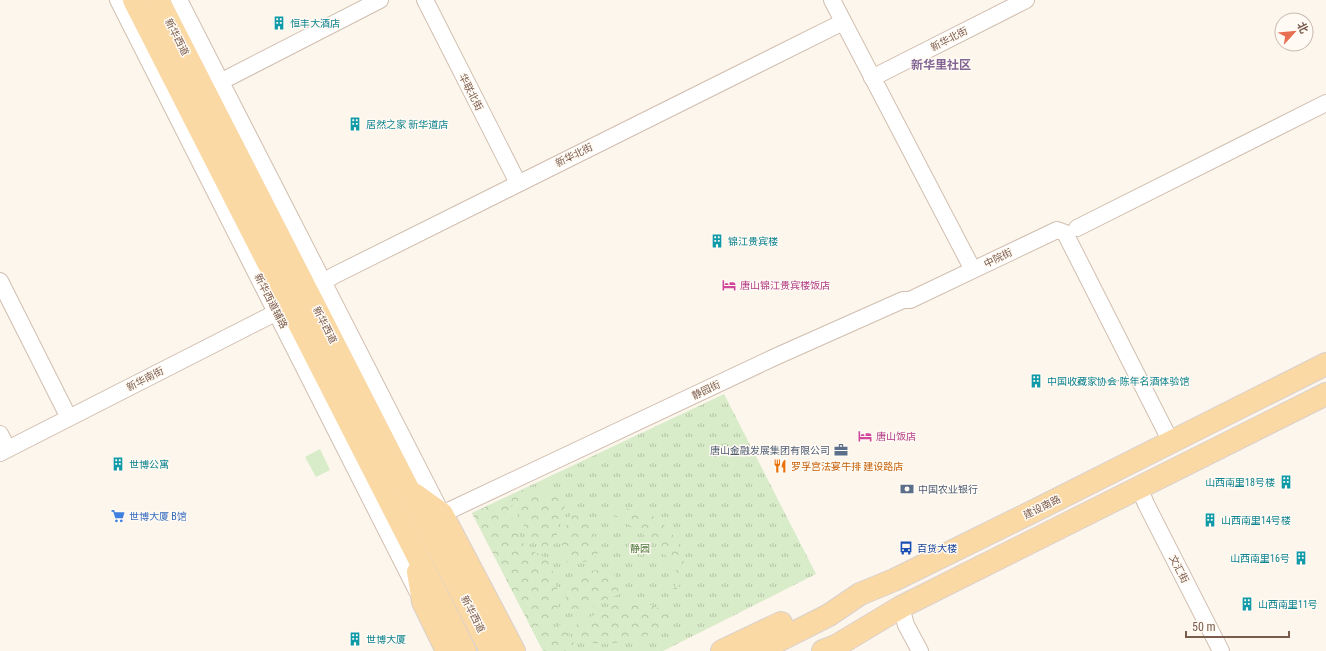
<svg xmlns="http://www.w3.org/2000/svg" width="1326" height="651" viewBox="0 0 1326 651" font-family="'Roboto Condensed','Noto Sans SC',sans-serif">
  <defs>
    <pattern id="grass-tufts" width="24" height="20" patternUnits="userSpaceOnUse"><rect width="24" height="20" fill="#d8ecc9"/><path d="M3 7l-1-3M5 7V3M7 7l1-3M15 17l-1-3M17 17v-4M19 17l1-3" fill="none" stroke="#b4c2a5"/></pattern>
    <pattern id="forest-crowns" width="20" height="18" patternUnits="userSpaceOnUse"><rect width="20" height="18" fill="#d8ecc9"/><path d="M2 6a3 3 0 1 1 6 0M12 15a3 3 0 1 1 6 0" fill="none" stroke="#b4c2a5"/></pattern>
  </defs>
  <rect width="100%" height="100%" fill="#fdf6ec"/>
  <path fill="url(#grass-tufts)" d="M724,394l92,180 -153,77h-120l-71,-138z"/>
  <path fill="url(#forest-crowns)" d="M523,490l3,1 1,5 -15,8 -2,9 15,34c6,6 14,5 19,10 12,10 17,46 12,59l-24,13 -60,-116z
    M536,490l15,4 16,11c-15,12 -1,34 -22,42l-14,-6 -13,-28c4,-11 14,-7 18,-23z
    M632,508c37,5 73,60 38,88 11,-20 9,-28 -8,-44l4,-5 -9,-3 -39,-27 -10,-3 7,-3z
    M574,511h4c6,6 23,31 22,39l-8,11 -24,2 -6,-8c-1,-9 4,-39 12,-44z
    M604,569c10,3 15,10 19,20l-2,4 -42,20 -9,-3 -5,-10 3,-16 16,-12z
    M623,601c14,0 44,4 48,20 -14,18 -74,30 -91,17 -2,-2 -4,-5 -5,-8l1,-5 12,-7z
    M558,625h6l14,26h-35l-7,-14z"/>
  <path fill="#d8ecc9" d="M320,449l10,21 -14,7 -11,-20z"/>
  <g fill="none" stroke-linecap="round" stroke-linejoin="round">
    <g stroke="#d1beb0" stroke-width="18">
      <path id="minor" d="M118,0l299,591
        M179,0l263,514 333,-157 128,-57h7l147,-70 8,3 106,209
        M425,0l93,183
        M832,0l141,270
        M872,78l154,-78
        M220,82l160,-82
        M1077,228l249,-125
        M0,281l69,137
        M316,286l19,-11 508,-253
        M0,434l8,15
        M0,453l285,-145
        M1139,487l7,17 75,147
        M901,607l5,18 14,26"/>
    </g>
    <g stroke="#dad1cd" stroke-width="24">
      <path id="primary" d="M134,0l280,549 51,102
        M158,0l333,651
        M414,494l28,20 72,137
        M418,572l5,30 24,49
        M722,651l59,-28
        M758,651l71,-36 31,-21 34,-14 144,-71 288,-145
        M823,651l13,-5 65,-39 425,-213"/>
    </g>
    <use href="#minor" stroke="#fff" stroke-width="16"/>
    <use href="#primary" stroke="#fbd9a5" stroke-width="22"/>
  </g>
  <defs>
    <g id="building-bare" transform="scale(1.08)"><path d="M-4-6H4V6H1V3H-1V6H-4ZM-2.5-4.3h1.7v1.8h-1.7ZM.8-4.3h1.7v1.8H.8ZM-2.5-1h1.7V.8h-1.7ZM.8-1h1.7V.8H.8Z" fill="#0f9aa8" stroke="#fffaf3" stroke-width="2.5" paint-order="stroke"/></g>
    <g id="hotel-bare" transform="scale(1.08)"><path d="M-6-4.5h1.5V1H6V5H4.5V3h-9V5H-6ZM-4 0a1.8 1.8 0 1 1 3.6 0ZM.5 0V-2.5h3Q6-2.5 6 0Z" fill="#d1479c" stroke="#fffaf3" stroke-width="2.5" paint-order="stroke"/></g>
    <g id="office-bare" transform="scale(1.08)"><path d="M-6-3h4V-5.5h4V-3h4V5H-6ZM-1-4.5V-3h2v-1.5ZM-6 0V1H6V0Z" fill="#5c6f8a" stroke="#fffaf3" stroke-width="2.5" paint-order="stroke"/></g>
    <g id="restaurant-bare" transform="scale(1.08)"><path d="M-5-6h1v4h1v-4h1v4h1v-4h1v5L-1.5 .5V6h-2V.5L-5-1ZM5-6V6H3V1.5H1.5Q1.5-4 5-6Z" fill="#e8710a" stroke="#fffaf3" stroke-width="2.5" paint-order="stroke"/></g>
    <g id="bank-bare" transform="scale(1.08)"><path d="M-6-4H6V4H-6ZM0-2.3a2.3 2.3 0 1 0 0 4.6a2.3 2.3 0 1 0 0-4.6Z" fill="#5c6f8a" stroke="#fffaf3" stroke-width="2.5" paint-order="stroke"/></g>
    <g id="supermarket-bare" transform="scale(1.08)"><path d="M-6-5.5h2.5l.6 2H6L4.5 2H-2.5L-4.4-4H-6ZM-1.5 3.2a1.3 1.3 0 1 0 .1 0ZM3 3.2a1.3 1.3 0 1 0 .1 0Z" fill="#3f7fe0" stroke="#fffaf3" stroke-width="2.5" paint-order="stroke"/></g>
    <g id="bus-bare" transform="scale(1.08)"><path d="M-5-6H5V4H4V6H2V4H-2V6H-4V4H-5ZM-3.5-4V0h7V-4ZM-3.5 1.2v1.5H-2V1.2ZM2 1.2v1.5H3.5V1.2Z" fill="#1a4fb4" stroke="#fffaf3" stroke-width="2.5" paint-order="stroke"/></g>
  </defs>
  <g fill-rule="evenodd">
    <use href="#building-bare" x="279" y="23"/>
    <use href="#building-bare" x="355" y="124"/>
    <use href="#building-bare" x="717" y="241"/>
    <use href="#hotel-bare" x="729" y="285"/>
    <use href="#building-bare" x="1036" y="381"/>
    <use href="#hotel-bare" x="865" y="436"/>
    <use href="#office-bare" x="841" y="450"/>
    <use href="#building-bare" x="118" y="464"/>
    <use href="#restaurant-bare" x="780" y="466"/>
    <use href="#building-bare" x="1286" y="482"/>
    <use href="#bank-bare" x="907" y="489"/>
    <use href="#supermarket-bare" x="118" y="516"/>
    <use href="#building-bare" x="1210" y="520"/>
    <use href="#bus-bare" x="906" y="548"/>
    <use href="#building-bare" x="1301" y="558"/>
    <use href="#building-bare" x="1247" y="604"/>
    <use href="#building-bare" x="355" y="639"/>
  </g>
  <g text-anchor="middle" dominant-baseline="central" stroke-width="3" stroke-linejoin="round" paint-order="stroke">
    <g font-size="10" fill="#0d838f" stroke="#fffaf3" text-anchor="start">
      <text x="290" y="23">恒丰大酒店</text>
      <text x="366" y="124">居然之家 新华道店</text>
      <text x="728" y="241">锦江贵宾楼</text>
      <text x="1047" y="381">中国收藏家协会·陈年名酒体验馆</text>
      <text x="129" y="464">世博公寓</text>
      <text x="1275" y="482" text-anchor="end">山西南里18号楼</text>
      <text x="1221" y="520">山西南里14号楼</text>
      <text x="1290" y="558" text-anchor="end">山西南里16号</text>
      <text x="1258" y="604">山西南里11号</text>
      <text x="366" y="639">世博大厦</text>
    </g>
    <g font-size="10" fill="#7a5c4d" stroke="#fffaf3">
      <text transform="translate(177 37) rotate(63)">新华西道</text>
      <text transform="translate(949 39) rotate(-27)">新华北街</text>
      <text transform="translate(471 92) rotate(63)">华联北街</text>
      <text transform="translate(574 155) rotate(-26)">新华北街</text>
      <text transform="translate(998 258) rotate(-26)">中院街</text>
      <text transform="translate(271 301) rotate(63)">新华西道辅路</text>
      <text transform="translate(325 325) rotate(63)">新华西道</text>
      <text transform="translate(145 379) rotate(-27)">新华南街</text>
      <text transform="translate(706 390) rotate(-25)">静园街</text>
      <text transform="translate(1042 507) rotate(-26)">建设南路</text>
      <text transform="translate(1179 569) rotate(63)">文汇街</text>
      <text transform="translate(473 614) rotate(63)">新华西道</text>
    </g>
    <g font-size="10" fill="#b23c85" stroke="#fffaf3" text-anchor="start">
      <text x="740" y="285">唐山锦江贵宾楼饭店</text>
      <text x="876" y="436">唐山饭店</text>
    </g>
    <g font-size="10" fill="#4e5e75" stroke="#fffaf3" text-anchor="end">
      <text x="830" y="450">唐山金融发展集团有限公司</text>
      <text x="918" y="489" text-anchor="start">中国农业银行</text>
    </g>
    <g font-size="10" fill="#c56008" stroke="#fffaf3" text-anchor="start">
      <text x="791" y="466">罗孚宫法宴牛排 建设路店</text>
    </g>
    <g font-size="10" fill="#366cbe" stroke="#fffaf3" text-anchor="start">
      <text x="129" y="516">世博大厦 B馆</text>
    </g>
    <g font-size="10" fill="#537a41" stroke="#fffaf3">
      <text x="640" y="548">静园</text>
    </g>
    <g font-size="10" fill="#164399" stroke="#fffaf3" text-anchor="start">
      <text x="917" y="548">百货大楼</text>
    </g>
    <g font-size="12" font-weight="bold" fill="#846695" stroke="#fffaf3">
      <text x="941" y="65">新华里社区</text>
    </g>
  </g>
  <g transform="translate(1294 32) rotate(63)"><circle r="19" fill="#fffaf3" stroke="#cabbb1"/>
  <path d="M0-3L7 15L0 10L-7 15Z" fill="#e76f51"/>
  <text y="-6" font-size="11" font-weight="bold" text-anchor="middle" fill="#7a5c4d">北</text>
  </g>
  <path d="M1186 631v6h103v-6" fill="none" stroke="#7a5c4d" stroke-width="2"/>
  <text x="1192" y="631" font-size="12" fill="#7a5c4d" stroke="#fffaf3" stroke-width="3" paint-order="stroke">50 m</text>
</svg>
